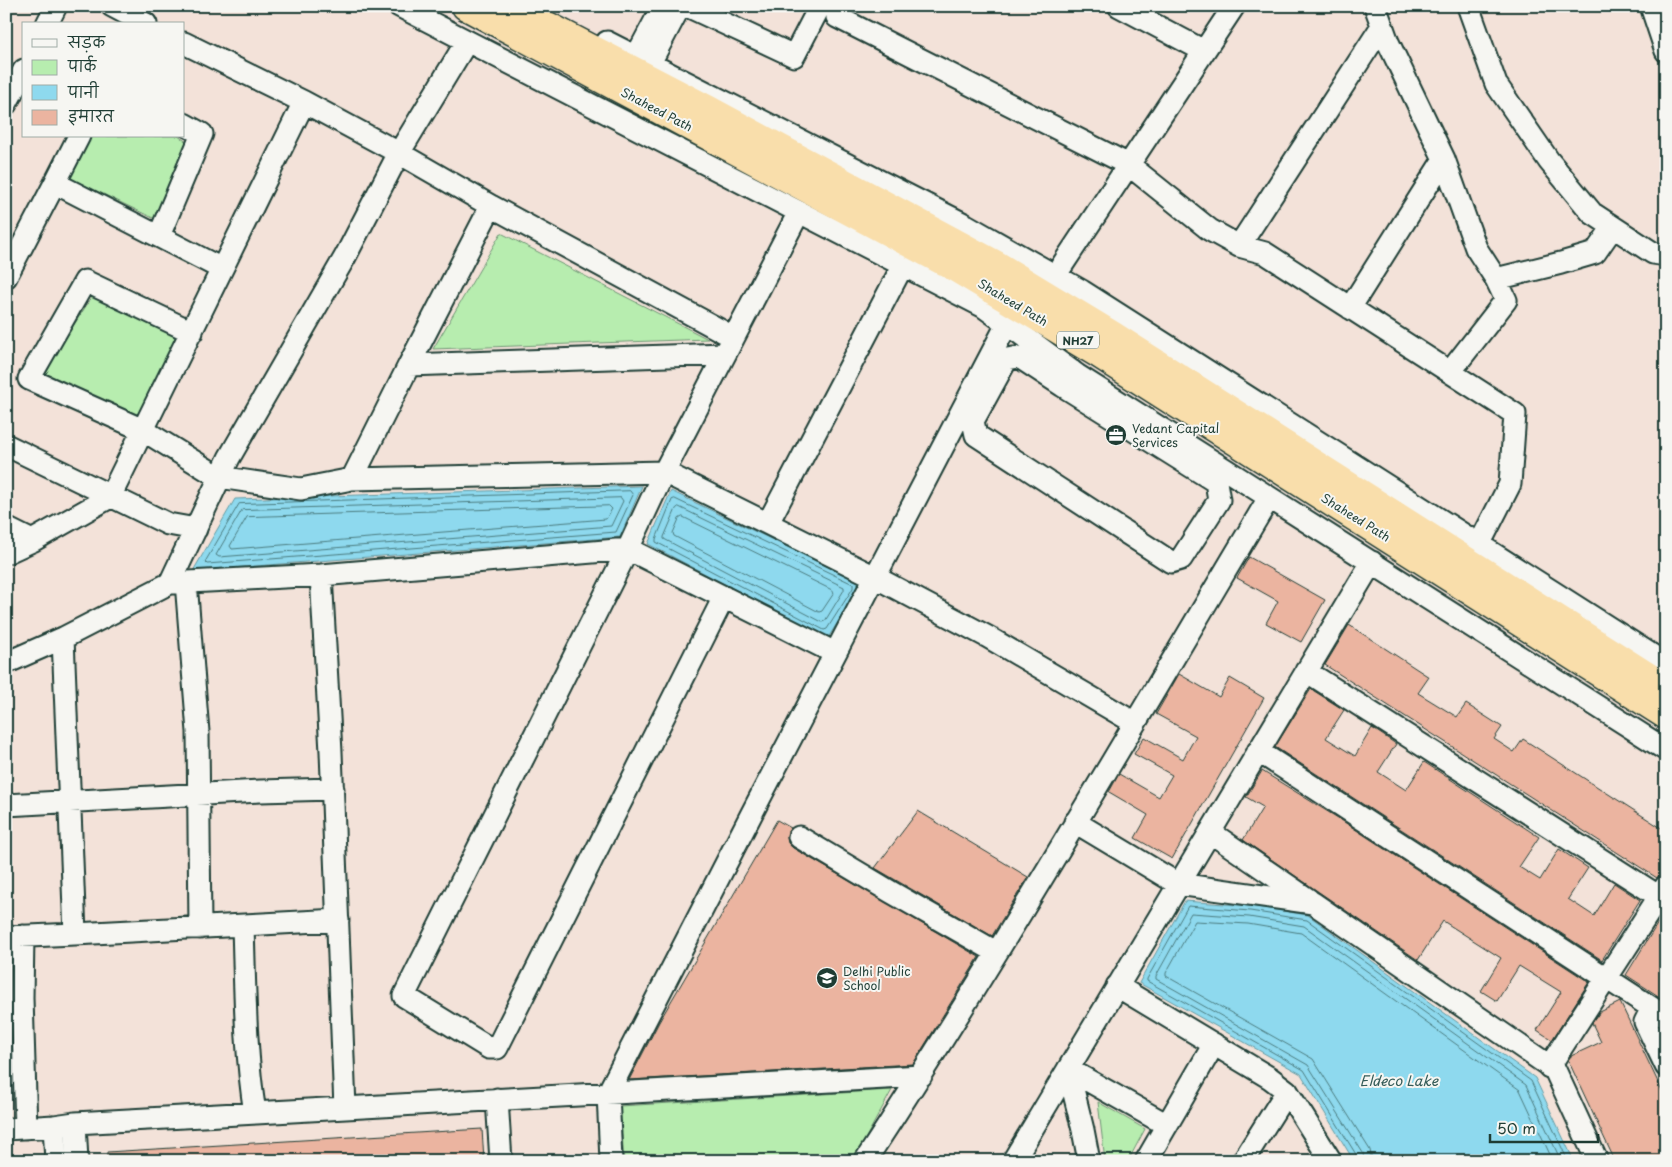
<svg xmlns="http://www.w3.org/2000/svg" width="1672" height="1167" viewBox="0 0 1672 1167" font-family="'Playpen Sans','Playpen Sans Deva',sans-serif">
  <rect width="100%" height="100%" fill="#f3e2d9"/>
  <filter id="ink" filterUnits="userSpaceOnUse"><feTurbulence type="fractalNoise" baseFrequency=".02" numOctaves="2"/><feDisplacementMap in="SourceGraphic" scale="10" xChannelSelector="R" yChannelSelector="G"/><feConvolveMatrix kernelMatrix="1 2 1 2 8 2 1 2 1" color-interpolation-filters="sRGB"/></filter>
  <g filter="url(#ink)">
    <path fill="#b7edaf" stroke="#6b9572" d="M84,136h94l9,6 -32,77 -87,-42z
      M501,233l207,106 -275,10z
      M93,295l85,43 -31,85 -104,-50z
      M892,1090l-39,71h-229l-4,-55z
      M1098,1102l47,27 -17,32h-23z"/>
    <path fill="#8ed9ee" stroke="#629ba4" d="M642,486l-22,51 -427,34 42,-72z
      M671,491l191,92 -34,55 -180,-94z
      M1185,901l65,5 58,9 227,163 39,83h-220l-53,-87 -162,-91z"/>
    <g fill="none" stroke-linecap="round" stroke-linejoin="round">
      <path stroke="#4b7b7e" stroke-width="1" d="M630,491l3,4 -17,37 -409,32 -2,-2 34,-58z
        M621,498l2,3 -12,25 -392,31 -3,-2 26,-45z
        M675,499l178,85v4l-26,41 -3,1 -168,-88v-3l16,-39z
        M609,506l3,3 -6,10 -374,30 -2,-3 17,-29z
        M679,507l165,80v3l-19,31 -3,1 -158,-83v-2l12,-28z
        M683,517l149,73 2,3 -12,18 -3,1 -145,-76 -1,-3 6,-14z
        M1358,1161l-1,-5 -53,-86 -157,-89v-2l41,-73 62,5 57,9 224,161 37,80
        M1364,1161l-1,-8 -55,-88 -152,-86v-3l35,-63 58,4 55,9 222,159 35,76
        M1372,1161l-2,-11 -57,-91 -147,-83v-3l29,-52 53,3 53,9 219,157 33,71"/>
    </g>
    <path fill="#ebb4a0" stroke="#1f3d34" d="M1249,557l76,43 -24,42 -35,-19 12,-22 -41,-23z
      M1349,625l80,52 -11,16 39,24 9,-13 36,23 -8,12 20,13 9,-13 143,92v33l-9,14 -332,-213z
      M1179,674l40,23 11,-19 34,20 -92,161 -37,-21 13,-23 -39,-23 10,-18 40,23 13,-22 -38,-21 10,-17 39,22 13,-23 -40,-22z
      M1311,689l33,21 -18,28 29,18 17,-28 24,16 -18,28 28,18 18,-28 115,75 -20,30 21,13 19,-31 29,19 -20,31 26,17 20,-33 26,17 -38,60 -327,-213z
      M1262,771l76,47 251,164 -37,58 -15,-10 24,-38 -42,-26 -22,35 -16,-10 20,-33 -58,-37 -25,39 -175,-120 20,-33 -17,-10z
      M918,811l110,66 -36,59 -117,-68z
      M777,820l14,8 -3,3 -1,6 1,6 5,5 186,109 -66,107 -284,16 30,-58z
      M1664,913h2v88l-40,-26z
      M1620,1002l46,97v62h-51l-47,-101 3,-4 30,-14 -9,-19 8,-11z
      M482,1129l2,32h-377v-9z"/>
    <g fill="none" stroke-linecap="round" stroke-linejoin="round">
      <g stroke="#1f3d34" stroke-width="25">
        <path id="minor" d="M112,6l34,18
          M399,6l585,301 93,68 589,375
          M687,6l107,50 26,-50
          M843,6l-6,11 292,148 81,65 29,16 26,7 250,161 -5,70 -31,61
          M1119,6l85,45
          M1375,6l13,36 56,117 32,89 20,31 10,21 -56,72
          M1468,6l28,78 53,77 43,52 61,40 13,2
          M1651,6l15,45
          M47,24l9,-18
          M607,42l359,183 116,66 584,373
          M184,43l120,59 95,51 92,53 242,131
          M636,57l27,-51
          M650,63l30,-57
          M6,104l18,-34
          M55,183l24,-47
          M159,236l43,-102 -18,-10
          M1239,246l143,-220
          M1055,276l179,-270
          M6,277l49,-94 167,86
          M1496,279l65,-16 34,-10 18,-26
          M1350,308l94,-149
          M192,332l-107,-51 -56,98 114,51 76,47 82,12 51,-10
          M725,354l-316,11 -57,114 312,-7 211,105 113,60 147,86
          M409,365l82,-159
          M1063,386l153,96 3,18 -38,59 -10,3 -195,-127 -3,-14 34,-62 12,-2 44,29 9,-15
          M6,445l162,79 28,5
          M768,523l135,-258
          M6,528l26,13
          M6,553l26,-12 78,-44 194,-395
          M321,575l10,177 14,356
          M186,582l12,150 2,196
          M170,583l151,-8 307,-26 207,104
          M724,597l-227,451h-8l-85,-52 224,-447 36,-77 135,-260
          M63,638l12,296 263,-14
          M6,663l57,-25 107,-55 59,-125 116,-201 54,-104 68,-112
          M1306,671l360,230
          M1258,751l408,266
          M6,805l254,-14 73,-2
          M1075,822l103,62 135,19 242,167 42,91
          M1210,832l99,68
          M799,837l92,55 105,60
          M243,926c2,62 2,125 12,187
          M23,936l-1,62 4,130
          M6,937l69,-3
          M1117,986l153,92 17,13 44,70
          M1652,1008l-7,14 21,44
          M1549,1067l117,-181
          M497,1099l4,62
          M75,1123l2,38
          M54,1126l2,35
          M6,1129l48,-3 21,-3 846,-47
          M611,1161l-3,-68 144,-280 255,-489
          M865,1161c142,-217 271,-441 404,-663
          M1013,1161l359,-599
          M1089,1161l-6,-31 -15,-61 99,56
          M1146,1161l68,-117
          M1243,1161l44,-70"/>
      </g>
      <g stroke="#1f3d34" stroke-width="31">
        <path id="highway" d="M466,6l488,261 142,85 570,363
          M509,6l198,103 288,155 117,71 554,353"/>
      </g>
      <use href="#minor" stroke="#f6f6f2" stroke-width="21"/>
      <use href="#highway" stroke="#f9deab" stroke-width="28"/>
    </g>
  </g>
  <defs>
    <g id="office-disc" transform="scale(1.125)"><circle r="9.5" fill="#1f3d34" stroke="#f6f6f2"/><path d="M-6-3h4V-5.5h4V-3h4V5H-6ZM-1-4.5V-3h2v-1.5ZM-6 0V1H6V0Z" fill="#fff"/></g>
    <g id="school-disc" transform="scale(1.125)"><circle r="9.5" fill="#1f3d34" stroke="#f6f6f2"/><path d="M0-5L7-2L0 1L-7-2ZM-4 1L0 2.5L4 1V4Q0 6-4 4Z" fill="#fff"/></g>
  </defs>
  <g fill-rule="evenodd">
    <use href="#office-disc" x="1116" y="435"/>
    <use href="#school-disc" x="827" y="978"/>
  </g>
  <g text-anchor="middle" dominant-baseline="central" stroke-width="4" stroke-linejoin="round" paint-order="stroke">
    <rect fill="#f6f6f2" stroke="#60746d" stroke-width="1" x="1057" y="331.5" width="42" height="17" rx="4"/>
    <g font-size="11" font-weight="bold" fill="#1f3d34">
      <text x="1078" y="340">NH27</text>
    </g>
    <g font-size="12" fill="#1f3d34" stroke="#f6f6f2">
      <text transform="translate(657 109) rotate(28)">Shaheed Path</text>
      <text transform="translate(1013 302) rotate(31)">Shaheed Path</text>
      <text transform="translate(1356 517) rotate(32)">Shaheed Path</text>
    </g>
    <g font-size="12" fill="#1f3d34" stroke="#f6f6f2" text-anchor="start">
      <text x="1132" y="428">Vedant Capital<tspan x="1132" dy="14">Services</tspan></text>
      <text x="843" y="971">Delhi Public<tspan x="843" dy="14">School</tspan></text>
    </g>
    <g font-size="14" font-style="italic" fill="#355c59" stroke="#f6f6f2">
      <text x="1399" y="1080">Eldeco Lake</text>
    </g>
  </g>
  <rect width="1672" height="1167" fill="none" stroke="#f6f6f2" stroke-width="25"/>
  <rect x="12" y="12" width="1647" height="1142" fill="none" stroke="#1f3d34" stroke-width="2" filter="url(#ink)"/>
  <rect x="22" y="22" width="162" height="115" fill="#f6f6f2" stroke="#a0aca6"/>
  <rect x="32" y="39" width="25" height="8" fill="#f6f6f2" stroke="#a0aca6"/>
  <text x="68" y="48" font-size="15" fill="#1f3d34">सड़क</text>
  <rect x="32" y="60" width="25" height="15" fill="#b7edaf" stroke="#a0aca6"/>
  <text x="68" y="72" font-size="15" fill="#1f3d34">पार्क</text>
  <rect x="32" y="85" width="25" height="15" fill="#8ed9ee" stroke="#a0aca6"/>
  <text x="68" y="98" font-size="15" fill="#1f3d34">पानी</text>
  <rect x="32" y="110" width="25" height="15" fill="#ebb4a0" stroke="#a0aca6"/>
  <text x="68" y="122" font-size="15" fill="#1f3d34">इमारत</text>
  <path d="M1490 1134v8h108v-8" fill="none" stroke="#1f3d34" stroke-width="2.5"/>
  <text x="1497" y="1134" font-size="15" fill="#1f3d34" stroke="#f6f6f2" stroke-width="4" paint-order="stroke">50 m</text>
</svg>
